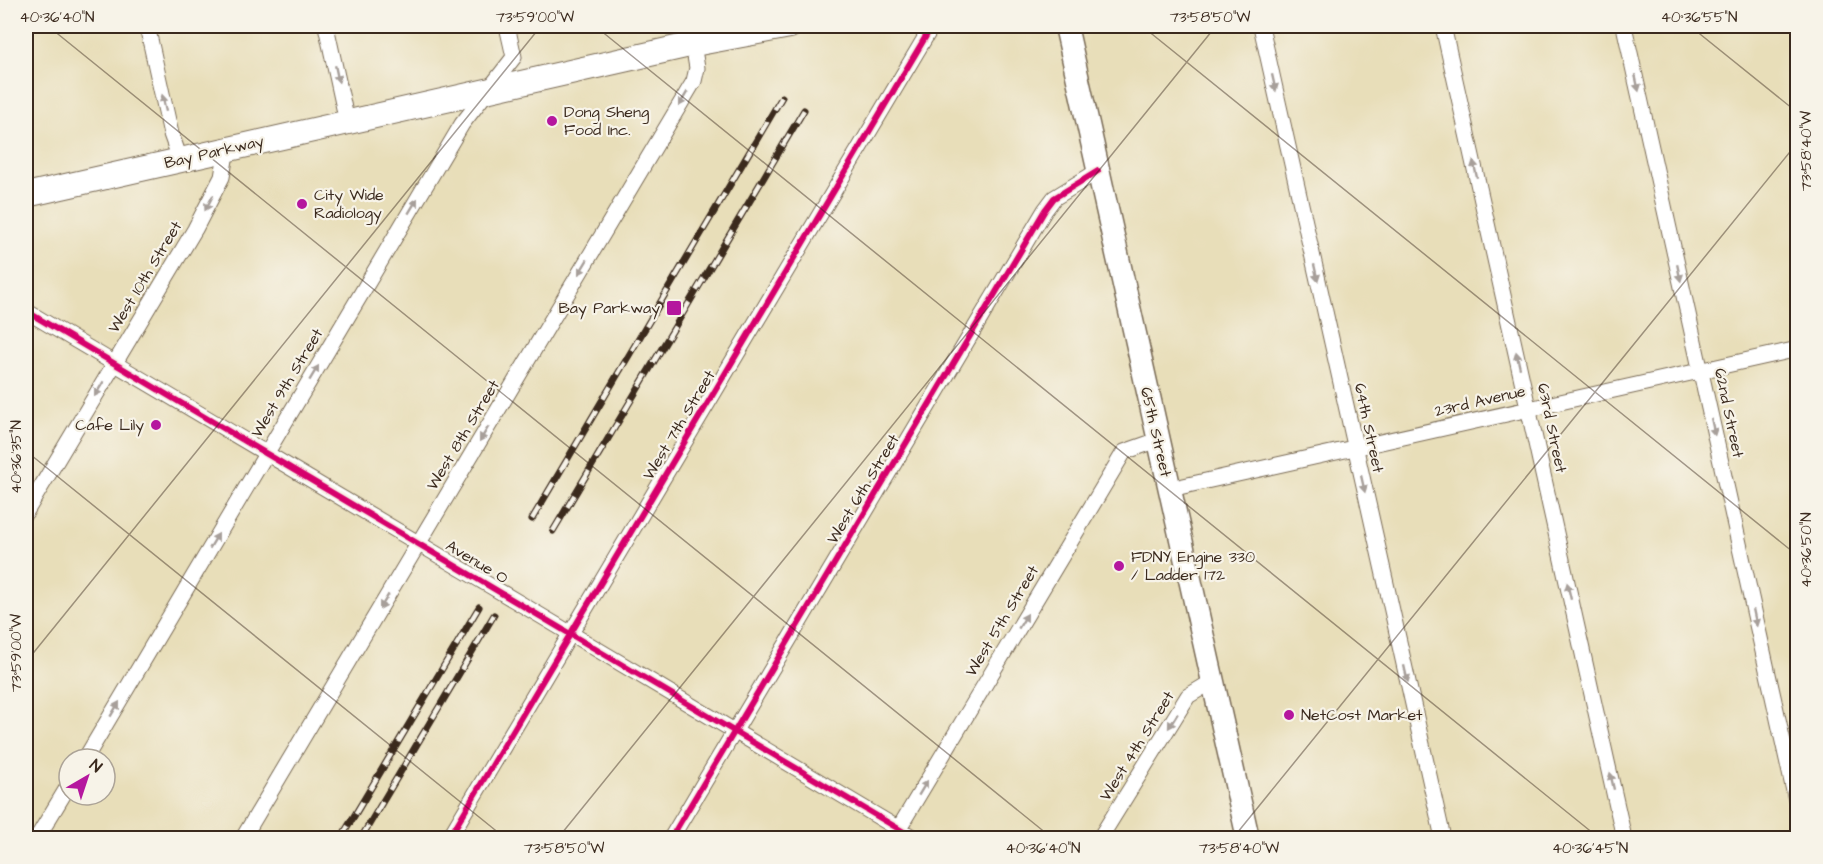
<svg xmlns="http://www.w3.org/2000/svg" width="1823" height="864" viewBox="0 0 1823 864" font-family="'Architects Daughter',sans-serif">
  <rect width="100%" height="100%" fill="#f7f3e8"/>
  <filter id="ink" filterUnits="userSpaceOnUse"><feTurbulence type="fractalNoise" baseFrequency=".0167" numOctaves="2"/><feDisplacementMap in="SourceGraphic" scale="12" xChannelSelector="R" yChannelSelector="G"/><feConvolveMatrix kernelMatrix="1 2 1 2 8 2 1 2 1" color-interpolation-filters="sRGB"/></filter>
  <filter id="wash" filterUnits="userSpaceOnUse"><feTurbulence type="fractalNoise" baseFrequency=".008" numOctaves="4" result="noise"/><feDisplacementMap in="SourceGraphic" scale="24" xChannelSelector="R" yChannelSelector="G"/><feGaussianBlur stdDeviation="1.35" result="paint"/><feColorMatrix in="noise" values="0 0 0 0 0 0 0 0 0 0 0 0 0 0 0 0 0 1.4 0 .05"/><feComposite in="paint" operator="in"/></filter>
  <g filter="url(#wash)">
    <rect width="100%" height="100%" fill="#e8deb9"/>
  </g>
  <g filter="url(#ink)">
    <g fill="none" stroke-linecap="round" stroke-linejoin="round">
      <g stroke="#786954" stroke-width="17">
        <path id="street" d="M147,26l24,108 9,25
          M326,26l21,96
          M1261,26l182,812
          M1443,26l181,812
          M1624,26l174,783
          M26,311l456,270
          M1170,489l628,-140
          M26,512l169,-283 27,-52 5,-29
          M521,604l393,234
          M85,759l377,-635 52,-67 -7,-31
          M37,838l32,-53
          M243,838l451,-757 3,-13 -7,-42
          M449,838l483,-812
          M671,838l374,-628 9,-12 44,-27
          M893,838l231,-386 34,-12
          M1100,838l88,-142 25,-15"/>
      </g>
      <g stroke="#786954" stroke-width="25">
        <path id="secondary" d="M1066,26l182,812"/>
      </g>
      <g stroke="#786954" stroke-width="26">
        <path id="primary" d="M26,195l668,-151 96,-18"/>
      </g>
      <use href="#street" stroke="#fff" stroke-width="15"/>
      <use href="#secondary" stroke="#fff" stroke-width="22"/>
      <use href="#primary" stroke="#fff" stroke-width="24"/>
      <g stroke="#3b2a1e" stroke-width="7">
        <path id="rail" d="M532,519l250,-422
          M553,531l251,-421
          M341,838l138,-231
          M361,838l133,-223"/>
      </g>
      <use href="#rail" stroke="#f7f3e8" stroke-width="4.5" stroke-dasharray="14" stroke-linecap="butt"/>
      <g stroke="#786954" stroke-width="17" stroke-linecap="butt">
        <path id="street-bridge" d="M482,581l39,23"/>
      </g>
      <use href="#street-bridge" stroke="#fff" stroke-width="15"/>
      <g stroke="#f7f3e8" stroke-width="10">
        <path id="cycleway" d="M26,311l888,527
          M449,838l483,-812
          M671,838l374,-628 9,-12 44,-27"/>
      </g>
      <use href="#cycleway" stroke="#d6006c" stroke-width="6"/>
    </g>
    <defs><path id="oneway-solid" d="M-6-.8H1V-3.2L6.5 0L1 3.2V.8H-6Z" transform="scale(1.5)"/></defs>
    <g fill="#a79f9a">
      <use href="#oneway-solid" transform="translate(337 74) rotate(78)"/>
      <use href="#oneway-solid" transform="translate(1274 83) rotate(77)"/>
      <use href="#oneway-solid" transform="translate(1637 83) rotate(77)"/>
      <use href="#oneway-solid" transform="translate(683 99) rotate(121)"/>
      <use href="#oneway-solid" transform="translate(164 103) rotate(-103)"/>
      <use href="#oneway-solid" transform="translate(1475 169) rotate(-103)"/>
      <use href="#oneway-solid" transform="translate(209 203) rotate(118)"/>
      <use href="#oneway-solid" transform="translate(413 206) rotate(-59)"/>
      <use href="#oneway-solid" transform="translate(583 267) rotate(121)"/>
      <use href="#oneway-solid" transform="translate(1316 273) rotate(77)"/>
      <use href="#oneway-solid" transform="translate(1679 273) rotate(78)"/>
      <use href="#oneway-solid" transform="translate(1518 360) rotate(-103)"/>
      <use href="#oneway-solid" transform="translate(314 373) rotate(-59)"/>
      <use href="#oneway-solid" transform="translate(99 389) rotate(121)"/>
      <use href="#oneway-solid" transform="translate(1713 427) rotate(78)"/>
      <use href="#oneway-solid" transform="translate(484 434) rotate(121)"/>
      <use href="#oneway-solid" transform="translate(1363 484) rotate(77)"/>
      <use href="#oneway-solid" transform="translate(214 541) rotate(-59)"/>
      <use href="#oneway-solid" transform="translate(1569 591) rotate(-103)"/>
      <use href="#oneway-solid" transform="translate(384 602) rotate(121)"/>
      <use href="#oneway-solid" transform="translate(1755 618) rotate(78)"/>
      <use href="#oneway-solid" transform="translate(1023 621) rotate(-59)"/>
      <use href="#oneway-solid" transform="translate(1406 674) rotate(77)"/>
      <use href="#oneway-solid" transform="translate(115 709) rotate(-59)"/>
      <use href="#oneway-solid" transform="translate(1173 721) rotate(122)"/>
      <use href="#oneway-solid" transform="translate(1612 781) rotate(-103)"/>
      <use href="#oneway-solid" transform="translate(923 788) rotate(-59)"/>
    </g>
  </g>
  <path fill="none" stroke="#3b2a1e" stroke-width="1.5" stroke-opacity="0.45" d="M48,26l1004,812M595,26l1004,812M1142,26l656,530M1690,26l108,87M26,451l479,387M26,662l515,-636M558,838l658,-812M1233,838l565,-696"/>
  <g fill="#b5179e" stroke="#f7f3e8" stroke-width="2">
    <circle cx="552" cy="121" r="6"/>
    <circle cx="302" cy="204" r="6"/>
    <rect x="666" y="300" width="16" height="16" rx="3"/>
    <circle cx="156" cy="425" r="6"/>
    <circle cx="1119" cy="566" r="6"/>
    <circle cx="1289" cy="715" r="6"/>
  </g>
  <g text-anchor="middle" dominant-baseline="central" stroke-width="4.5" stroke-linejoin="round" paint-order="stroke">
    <g font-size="16" fill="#3b2a1e" stroke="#f7f3e8" text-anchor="start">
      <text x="564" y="112">Dong Sheng<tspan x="564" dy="18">Food Inc.</tspan></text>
      <text x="314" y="195">City Wide<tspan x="314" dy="18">Radiology</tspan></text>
      <text x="660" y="308" text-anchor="end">Bay Parkway</text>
      <text x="144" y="425" text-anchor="end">Cafe Lily</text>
      <text x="1131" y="557">FDNY Engine 330<tspan x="1131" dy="18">/ Ladder 172</tspan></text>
      <text x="1301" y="715">NetCost Market</text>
    </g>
    <g font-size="16" fill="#3b2a1e" stroke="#f7f3e8">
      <text transform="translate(214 152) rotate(-13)">Bay Parkway</text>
      <text transform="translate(145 277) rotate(-59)">West 10th Street</text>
      <text transform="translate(287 383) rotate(-59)">West 9th Street</text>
      <text transform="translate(1480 401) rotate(-13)">23rd Avenue</text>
      <text transform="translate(1729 413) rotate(78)">62nd Street</text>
      <text transform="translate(679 425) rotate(-59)">West 7th Street</text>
      <text transform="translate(1369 428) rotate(78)">64th Street</text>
      <text transform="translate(1552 428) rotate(78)">63rd Street</text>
      <text transform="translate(1156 432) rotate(77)">65th Street</text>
      <text transform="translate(463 435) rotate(-59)">West 8th Street</text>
      <text transform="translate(863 489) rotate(-59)">West 6th Street</text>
      <text transform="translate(477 562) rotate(31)">Avenue O</text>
      <text transform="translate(1002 621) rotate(-59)">West 5th Street</text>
      <text transform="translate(1137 746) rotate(-58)">West 4th Street</text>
    </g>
  </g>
  <rect width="1823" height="864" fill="none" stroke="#f7f3e8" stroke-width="66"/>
  <g transform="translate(87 777) rotate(39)"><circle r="28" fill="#f7f3e8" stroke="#aca397" stroke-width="1.5"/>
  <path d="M0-4.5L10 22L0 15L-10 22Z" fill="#b5179e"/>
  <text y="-9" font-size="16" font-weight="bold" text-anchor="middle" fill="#3b2a1e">N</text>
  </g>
  <rect x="33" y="33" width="1757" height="798" fill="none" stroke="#3b2a1e" stroke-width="2"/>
  <g font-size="15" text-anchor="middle" fill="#3b2a1e">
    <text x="57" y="22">40°36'40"N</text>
    <text x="535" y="22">73°59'00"W</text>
    <text x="1210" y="22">73°58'50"W</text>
    <text x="1699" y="22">40°36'55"N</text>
    <text transform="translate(1806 151) rotate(-90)" y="5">73°58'40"W</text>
    <text transform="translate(16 457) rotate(-90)" y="5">40°36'35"N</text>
    <text transform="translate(1806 550) rotate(-90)" y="5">40°36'50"N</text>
    <text transform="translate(16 653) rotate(-90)" y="5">73°59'00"W</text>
    <text x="564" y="853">73°58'50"W</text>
    <text x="1043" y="853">40°36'40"N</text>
    <text x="1239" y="853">73°58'40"W</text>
    <text x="1590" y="853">40°36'45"N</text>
  </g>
</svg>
